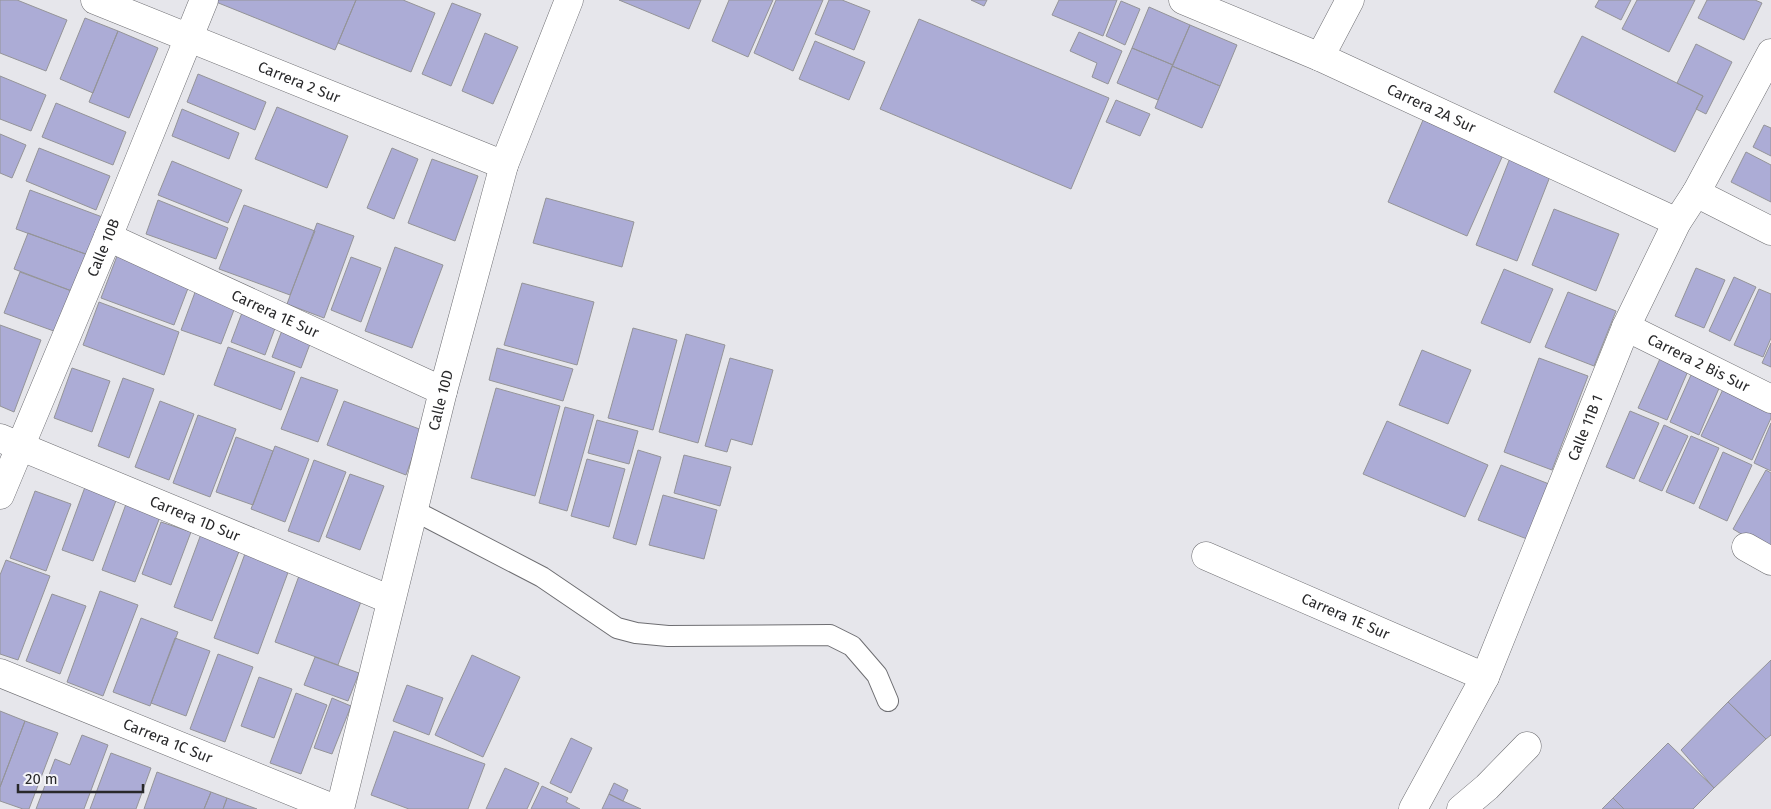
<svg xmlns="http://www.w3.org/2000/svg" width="1771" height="809" viewBox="0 0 1771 809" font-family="'Fira Sans',sans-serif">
  <rect width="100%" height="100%" fill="#e6e6eb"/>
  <path fill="#acacd6" stroke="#949498" d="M0,0h17l50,20 -21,51 -46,-18z
    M217,0h139l-21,50 -119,-48z
    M356,0h47l32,13 -24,59 -73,-29z
    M619,0h82l-12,29z
    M729,0h44l-25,57 -36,-16z
    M776,0h47l-30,71 -39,-18z
    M829,0h13l28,11 -16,39 -39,-16z
    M971,0h16l-3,6z
    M1059,0h58l-14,36 -51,-21z
    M1599,0h32l-10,20 -26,-13z
    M1637,0h58l-26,52 -47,-23z
    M1707,0h48l7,3 -18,37 -46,-22z
    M1121,1l19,8 -15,36 -19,-9z
    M452,3l29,11 -30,72 -29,-12z
    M1149,7l41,18 -17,40 -41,-17z
    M85,18l33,13 -25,62 -33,-14z
    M919,19l190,79 -38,91 -191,-80z
    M1190,25l47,20 -17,41 -48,-20z
    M118,31l40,17 -29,70 -40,-16z
    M1079,32l43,19 -14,33 -16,-7 5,-14 -27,-12z
    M485,33l33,14 -25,57 -31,-13z
    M1582,36l121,60 -28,56 -121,-60z
    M815,41l50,21 -16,38 -50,-21z
    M1696,44l36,18 -26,52 -10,-5 7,-13 -26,-13z
    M1132,48l41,17 -15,35 -41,-17z
    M1172,66l48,20 -18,42 -47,-20z
    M198,74l68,28 -11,28 -68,-28z
    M0,76l46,19 -15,36 -31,-12z
    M1116,100l34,14 -10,22 -34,-14z
    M56,103l70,29 -13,33 -71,-28z
    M277,107l71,29 -21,52 -72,-29z
    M182,109l57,24 -10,26 -57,-23z
    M1423,120l80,35 -36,81 -79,-34z
    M1764,125l7,3v28l-18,-9z
    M0,134l26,11 -14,33 -12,-5z
    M39,148l71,28 -14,34 -70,-29z
    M392,148l26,11 -24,60 -27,-11z
    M1746,152l25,13v37l-40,-20z
    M1510,158l41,16 -34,87 -41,-16z
    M432,159l46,17 -23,65 -47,-18z
    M172,161l70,29 -14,33 -70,-28z
    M30,190l75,28 -14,38 -75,-27z
    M546,198l88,24 -12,45 -89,-24z
    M158,200l70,28 -12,31 -70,-25z
    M244,205l71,26 -25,64 -71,-26z
    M1554,209l65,25 -23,57 -64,-26z
    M317,223l37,13 -30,82 -37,-14z
    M28,233l63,23 -14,37 -63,-24z
    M395,247l48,18 -31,83 -47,-17z
    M117,256l73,27 -16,42 -73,-27z
    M351,257l30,11 -20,54 -30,-12z
    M1696,268l29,12 -21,48 -29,-12z
    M1504,269l49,20 -23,54 -49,-20z
    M20,272l57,21 -15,41 -58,-21z
    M1734,277l22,10 -26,54 -21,-10z
    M522,283l72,19 -17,63 -73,-20z
    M197,287l40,15 -16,42 -40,-14z
    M1759,289l12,5v44l-8,19 -29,-12z
    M1568,292l48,19 -22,55 -49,-19z
    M99,302l80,30 -15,43 -81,-30z
    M243,310l34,13 -12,32 -34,-13z
    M0,325l41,15 -27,72 -14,-6z
    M284,325l29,11 -12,32 -29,-11z
    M633,328l44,12 -24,90 -45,-12z
    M686,334l39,11 -27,98 -39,-11z
    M1771,343v24l-9,-4z
    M228,347l67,25 -14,38 -67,-25z
    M497,348l76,21 -10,32 -74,-21z
    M1422,350l49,20 -23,54 -49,-19z
    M1663,352l28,12 -24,56 -29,-12z
    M730,358l43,12 -21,75 -21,-6 -4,13 -22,-6z
    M1539,358l49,18 -36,94 -48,-18z
    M1695,366l28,13 -24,56 -29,-13z
    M72,368l38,13 -18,51 -38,-14z
    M301,377l37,13 -20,52 -37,-13z
    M123,378l31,11 -25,69 -31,-12z
    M1725,385l46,21v12l-19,42 -51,-24z
    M496,388l64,18 -25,90 -64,-18z
    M160,401l34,13 -25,66 -34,-13z
    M344,401l78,29 -16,45 -79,-30z
    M565,407l29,8 -27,96 -28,-8z
    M1630,411l29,12 -25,56 -28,-12z
    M198,415l38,14 -26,68 -37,-14z
    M597,420l41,11 -9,33 -41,-11z
    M1387,421l101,44 -23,52 -102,-43z
    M1771,423v48l-17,-8z
    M1664,425l24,11 -26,55 -23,-10z
    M1691,436l28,12 -25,56 -28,-12z
    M236,437l37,14 -20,54 -37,-13z
    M275,446l34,13 -24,63 -34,-13z
    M638,450l23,7 -25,88 -23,-7z
    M1723,452l29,13 -25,56 -28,-13z
    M684,455l47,12 -11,39 -46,-13z
    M587,459l38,10 -16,58 -38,-11z
    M314,460l32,12 -27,70 -31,-11z
    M1501,465l48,19 -22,55 -49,-19z
    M1766,470l5,3v79l-38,-23z
    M350,474l34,12 -24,64 -34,-13z
    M85,487l32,11 -24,63 -31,-11z
    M35,491l36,13 -25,67 -36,-13z
    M663,495l54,15 -13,49 -55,-14z
    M126,504l34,13 -25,65 -33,-12z
    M161,522l30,10 -20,53 -29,-11z
    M201,534l39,15 -28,72 -38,-14z
    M246,551l44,16 -32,87 -44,-16z
    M6,560l44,16 -32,84 -18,-6v-79z
    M300,573l63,23 -25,69 -63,-23z
    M100,591l38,14 -35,91 -36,-14z
    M52,594l34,12 -26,68 -34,-13z
    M141,618l37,14 -28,74 -37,-14z
    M175,638l35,13 -24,65 -35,-13z
    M218,654l35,13 -28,75 -35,-13z
    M472,655l48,22 -37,80 -48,-22z
    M315,657l44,16 -11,28 -44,-16z
    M1771,660v75l-5,4 -38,-37z
    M259,677l33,12 -18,49 -33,-12z
    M407,685l36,13 -14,37 -36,-14z
    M296,693l31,12 -26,69 -31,-11z
    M332,698l19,8 -19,48 -18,-6z
    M1728,702l38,37 -52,49 -33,-38z
    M0,711l25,10 -25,66z
    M25,721l33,12 -29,76h-6l-23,-8v-14z
    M394,731l91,33 -17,45h-59l-38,-14z
    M82,735l26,10 -24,64h-48l19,-50 15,6z
    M571,738l21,10 -21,45 -21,-10z
    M1668,743l46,45 -21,21h-69l-11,-11z
    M111,753l40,15 -15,41h-46z
    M505,768l34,15 -12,26h-41z
    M157,772l54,20 -7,17h-60z
    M614,783l14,7 -5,11 -14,-7z
    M542,786l26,12 -2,4 14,7h-49z
    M211,792l16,6 -4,11h-19z
    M609,794l14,7 18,8h-39z
    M227,798l30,11h-34z
    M1613,798l11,11h-22z"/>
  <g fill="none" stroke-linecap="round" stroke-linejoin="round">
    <g stroke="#6e6e72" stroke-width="22">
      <path id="service" d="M413,510l129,67 75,51 19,5 32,3 162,-1 22,11 25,29 11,26"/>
    </g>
    <g stroke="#6e6e72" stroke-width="29">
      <g id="minor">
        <path id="s1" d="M95,0l409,165"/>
        <path id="s2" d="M1183,0l137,57 357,165"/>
        <path d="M1320,57l30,-57"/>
        <path d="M1696,193l75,38"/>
        <path id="s3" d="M108,237l335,154"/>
        <path id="s4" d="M1626,327l145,72"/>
        <path id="s5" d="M0,438l391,162"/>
        <path id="s6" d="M0,495l108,-258 96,-237"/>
        <path d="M1746,547l25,14"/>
        <path id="s7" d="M1206,556l279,121"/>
        <path id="s8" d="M0,673l335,136"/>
        <path id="s9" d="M340,809l103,-418 61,-226 65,-165"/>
        <path id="s10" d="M1413,809l72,-132 141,-350 51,-105 19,-29 75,-140"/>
        <path d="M1461,809l26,-22 40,-41"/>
      </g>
    </g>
    <use href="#service" stroke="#fff" stroke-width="20"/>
    <use href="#minor" stroke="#fff" stroke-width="28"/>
  </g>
  <g text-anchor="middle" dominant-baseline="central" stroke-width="4.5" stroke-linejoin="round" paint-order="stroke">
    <g font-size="15" fill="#28282a" stroke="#f3f3f8">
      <text stroke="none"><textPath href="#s1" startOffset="220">Carrera 2 Sur</textPath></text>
      <text stroke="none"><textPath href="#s2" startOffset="271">Carrera 2A Sur</textPath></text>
      <text stroke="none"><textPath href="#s6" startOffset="268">Calle 10B</textPath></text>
      <text stroke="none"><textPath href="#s3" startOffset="184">Carrera 1E Sur</textPath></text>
      <text stroke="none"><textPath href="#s4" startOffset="81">Carrera 2 Bis Sur</textPath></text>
      <text stroke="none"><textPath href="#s9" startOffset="421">Calle 10D</textPath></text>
      <text stroke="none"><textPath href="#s10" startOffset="419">Calle 11B 1</textPath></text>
      <text stroke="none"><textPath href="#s5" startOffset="211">Carrera 1D Sur</textPath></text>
      <text stroke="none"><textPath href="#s7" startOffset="152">Carrera 1E Sur</textPath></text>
      <text stroke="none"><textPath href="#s8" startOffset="181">Carrera 1C Sur</textPath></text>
    </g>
  </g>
  <path d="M18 784v8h125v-8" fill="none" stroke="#28282a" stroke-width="2.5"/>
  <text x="25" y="784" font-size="15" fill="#28282a" stroke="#f3f3f8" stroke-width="4" paint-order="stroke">20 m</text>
</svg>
